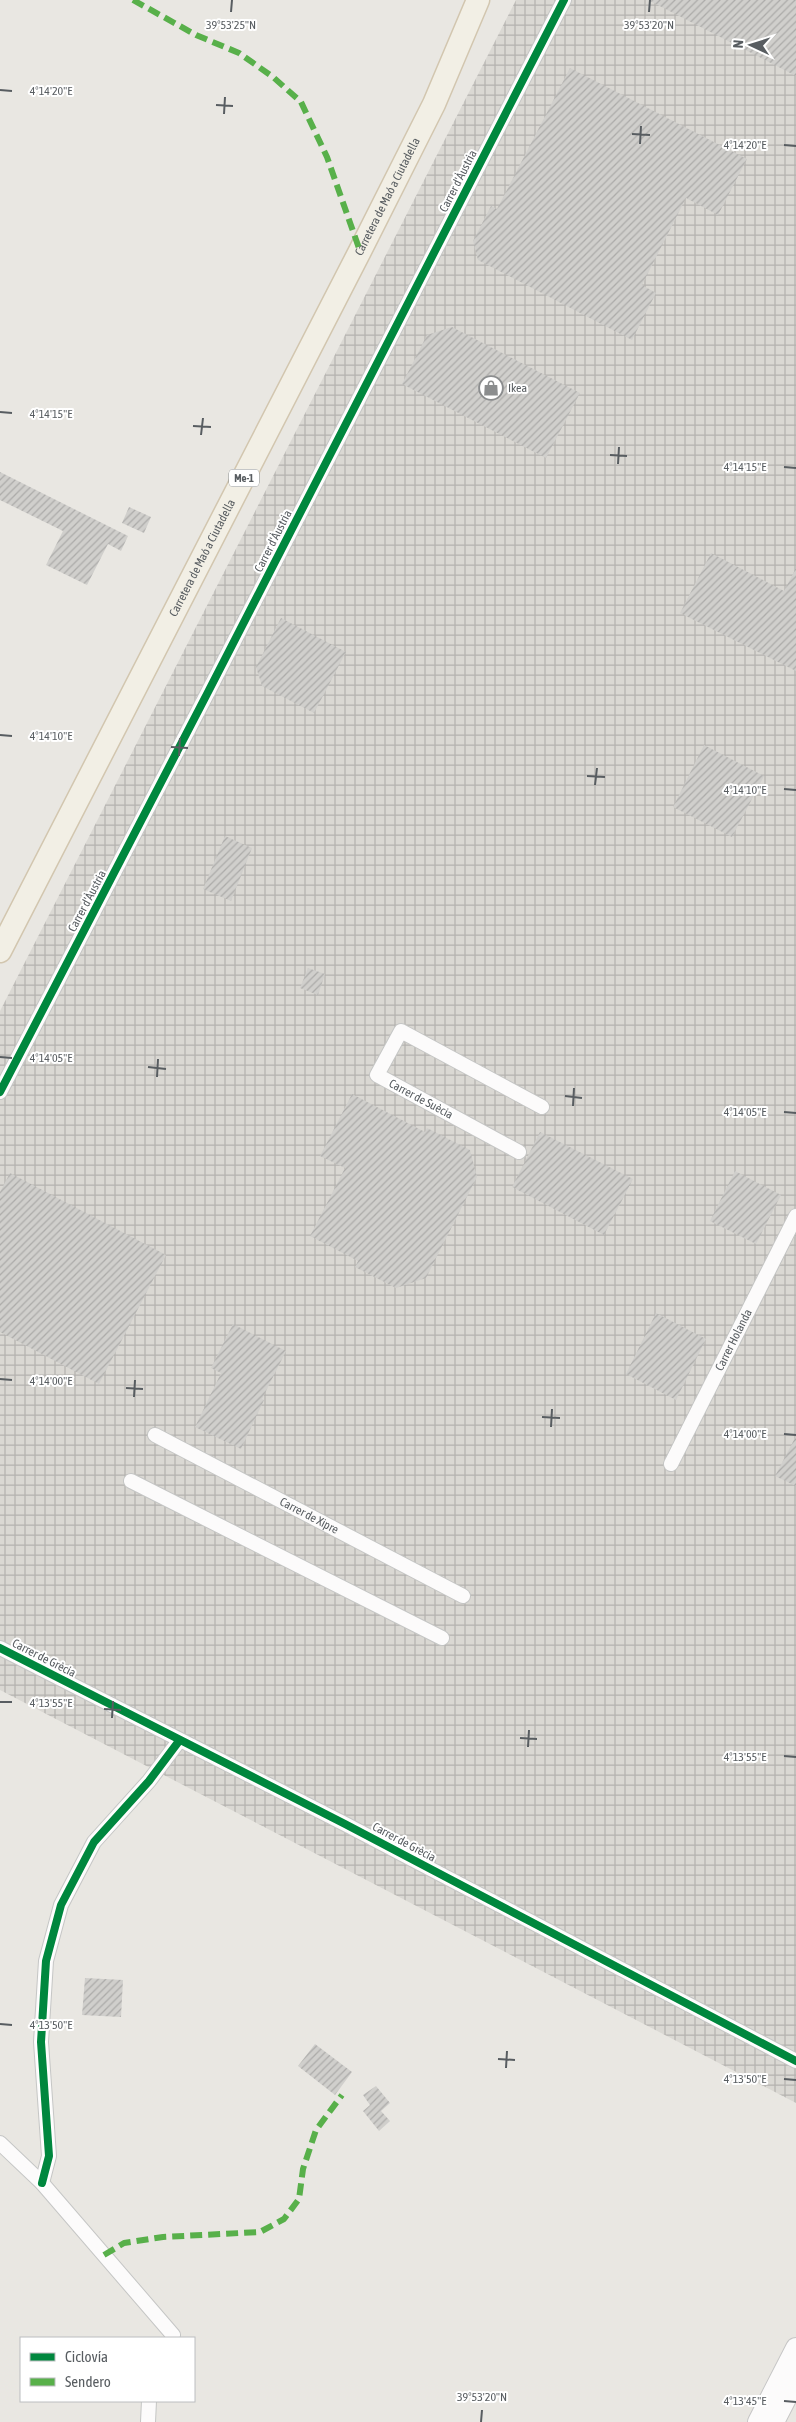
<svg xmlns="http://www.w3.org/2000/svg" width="796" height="2422" viewBox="0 0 796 2422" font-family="'Asap Condensed',sans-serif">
  <defs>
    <pattern id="industrial-grid" width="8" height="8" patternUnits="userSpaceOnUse" patternTransform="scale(1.25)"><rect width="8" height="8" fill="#dad8d3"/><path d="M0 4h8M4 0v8" fill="none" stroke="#b4b2af"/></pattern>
    <pattern id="building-hatch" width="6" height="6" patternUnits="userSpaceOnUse" patternTransform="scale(1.25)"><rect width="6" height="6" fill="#d0cfcc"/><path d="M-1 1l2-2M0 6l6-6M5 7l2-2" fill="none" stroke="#acaba9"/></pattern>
  </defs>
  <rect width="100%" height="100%" fill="#e9e7e2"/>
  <path fill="url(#industrial-grid)" d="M516,0h280v2103l-796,-413v-679z"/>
  <path fill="url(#building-hatch)" d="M648,0h148v76z
    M570,68l177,91 -29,56 -32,-17 -44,87 14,8 -24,47 -154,-80 -5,-19 18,-35 6,3z
    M452,327l128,66 -34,65 -144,-74 25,-49z
    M0,472l128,64 -7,15 -13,-7 -21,41 -41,-20 17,-34 -63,-31z
    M129,507l22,10 -7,16 -22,-10z
    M711,553l73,38 12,-23v103l-116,-58z
    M281,618l65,34 -32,61 -52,-27 -6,-19z
    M704,745l60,31 -32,61 -59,-30z
    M225,836l27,12 -21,53 -28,-12z
    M308,968l17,6 -7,21 -18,-7z
    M352,1094l73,38 2,-4 43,22 7,27 -51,101 -30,10 -41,-21 3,-6 -48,-25 35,-68 -25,-12z
    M540,1132l93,47 -29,56 -92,-48z
    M735,1171l46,24 -25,49 -46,-23z
    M10,1173l156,82 -67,129 -99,-52v-140z
    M656,1313l50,26 -30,61 -50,-26z
    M233,1324l53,27 -24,48 2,1 -23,49 -46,-22 26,-54 -10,-5z
    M796,1436v50l-21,-10z
    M85,1978l38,2 -2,37 -39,-2z
    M315,2044l37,28 -17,23 -37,-29z
    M376,2086l14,17 -9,8 9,10 -11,10 -16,-20 7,-6 -7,-10z"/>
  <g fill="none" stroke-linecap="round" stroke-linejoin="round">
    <g stroke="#c5c6c5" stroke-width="16">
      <g id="street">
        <path d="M0,1092l207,-398 357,-694"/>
        <path d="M519,1152l-142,-77 24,-44 141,76"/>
        <path id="s1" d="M155,1435l308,161"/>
        <path id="s2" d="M671,1464l125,-248"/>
        <path d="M131,1481l311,157"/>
        <path d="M0,1648l345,176 451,237"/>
        <path d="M0,2143l42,40 131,152 -1,3"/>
        <path d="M42,2183l7,-27 -8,-114 5,-81 15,-56 33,-63 55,-61 30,-40"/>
        <path d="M148,2422l1,-21"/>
      </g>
    </g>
    <g stroke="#c6c6c6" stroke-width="22">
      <path id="secondary" d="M758,2422l38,-74
        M774,2422l22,-43"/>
    </g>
    <g stroke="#d2c6af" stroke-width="25">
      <g id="primary">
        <path id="s3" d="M0,951l360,-700 74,-147 44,-104"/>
      </g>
    </g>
    <use href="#street" stroke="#fcfbfb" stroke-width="14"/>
    <use href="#secondary" stroke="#fcfbfb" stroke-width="20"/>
    <use href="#primary" stroke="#f2efe5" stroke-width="22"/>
    <path stroke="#58b04a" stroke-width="6" stroke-dasharray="12 6" stroke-linecap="butt" d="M133,0l63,35 43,18 34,24 28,25 26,55 33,94
      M104,2255l20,-12 39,-6 97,-5 24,-13 15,-20 4,-30 13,-39 26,-35"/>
    <g stroke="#fff" stroke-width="11">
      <path id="cycleway" d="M0,1092l207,-398 357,-694
        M0,1648l345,176 451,237
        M42,2183l7,-27 -8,-114 5,-81 15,-56 33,-63 55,-61 30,-40"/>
    </g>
    <use href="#cycleway" stroke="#00873e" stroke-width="8"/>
  </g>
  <path fill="none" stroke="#585d61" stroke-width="2" d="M231,12l1,-12M649,12l1,-12M0,90l12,1M216,105l17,1M224,114l1,-17M632,134l18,1M640,144l1,-18M784,145l12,1M0,412l12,1M193,426l18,1M201,435l2,-17M610,455l17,1M618,464l1,-17M784,467l12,1M0,735l12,1M171,747l17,1M179,756l1,-18M587,776l18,1M595,785l2,-17M784,789l12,1M0,1057l12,1M148,1067l18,2M157,1077l1,-18M565,1096l17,2M573,1106l1,-18M784,1112l12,1M0,1379l12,1M126,1388l17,1M134,1397l1,-17M542,1417l18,1M551,1427l1,-18M784,1434l12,1M0,1702h12M104,1709l17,1M112,1718l1,-17M520,1738l17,1M528,1747l1,-17M784,1756l12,1M0,2024l12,1M498,2059l17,1M506,2068l1,-17M784,2079l12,1M784,2401l12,1M481,2422l1,-12"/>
  <defs>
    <g id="shop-ring" transform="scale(1.25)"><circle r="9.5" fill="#fff" stroke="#8b8d8e" stroke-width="1.5"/><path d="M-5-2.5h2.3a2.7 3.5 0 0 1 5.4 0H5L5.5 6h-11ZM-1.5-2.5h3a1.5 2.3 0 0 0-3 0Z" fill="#8b8d8e"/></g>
  </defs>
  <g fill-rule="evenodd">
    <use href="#shop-ring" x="491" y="388"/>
  </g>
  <g text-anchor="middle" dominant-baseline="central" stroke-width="4" stroke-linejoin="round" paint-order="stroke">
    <rect fill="#fff" stroke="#8a8e90" stroke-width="1" x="229" y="469.5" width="30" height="17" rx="4"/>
    <g font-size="11" font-weight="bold" fill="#585d61">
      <text x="244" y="478">Me-1</text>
    </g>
    <g font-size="12" fill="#585d61" stroke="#fff">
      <text transform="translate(458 181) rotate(-63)">Carrer d'Àustria</text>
      <text stroke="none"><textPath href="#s3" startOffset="848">Carretera de Maó a Ciutadella</textPath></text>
      <text transform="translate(273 541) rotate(-63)">Carrer d'Àustria</text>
      <text stroke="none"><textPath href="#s3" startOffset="442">Carretera de Maó a Ciutadella</textPath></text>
      <text transform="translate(87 901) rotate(-62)">Carrer d'Àustria</text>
      <text transform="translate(421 1099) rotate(28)">Carrer de Suècia</text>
      <text stroke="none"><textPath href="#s2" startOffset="139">Carrer Holanda</textPath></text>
      <text stroke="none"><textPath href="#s1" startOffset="174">Carrer de Xipre</textPath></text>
      <text transform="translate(44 1658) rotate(27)">Carrer de Grècia</text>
      <text transform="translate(404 1842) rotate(28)">Carrer de Grècia</text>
    </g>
    <g font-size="12" fill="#585d61" stroke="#fff" text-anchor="start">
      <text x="508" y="388">Ikea</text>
    </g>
  </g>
  <g font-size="12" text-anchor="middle" fill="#585d61" stroke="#fff" stroke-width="4" stroke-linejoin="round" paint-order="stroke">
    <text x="231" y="29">39°53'25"N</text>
    <text x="649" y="29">39°53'20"N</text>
    <text x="51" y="95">4°14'20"E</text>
    <text x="745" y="149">4°14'20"E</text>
    <text x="51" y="418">4°14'15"E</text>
    <text x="745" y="471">4°14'15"E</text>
    <text x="51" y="740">4°14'10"E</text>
    <text x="745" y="794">4°14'10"E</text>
    <text x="51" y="1062">4°14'05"E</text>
    <text x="745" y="1116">4°14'05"E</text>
    <text x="51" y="1385">4°14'00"E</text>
    <text x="745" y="1438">4°14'00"E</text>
    <text x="51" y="1707">4°13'55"E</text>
    <text x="745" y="1761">4°13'55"E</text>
    <text x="51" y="2029">4°13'50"E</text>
    <text x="745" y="2083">4°13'50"E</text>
    <text x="482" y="2401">39°53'20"N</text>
    <text x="745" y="2405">4°13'45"E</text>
  </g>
  <rect x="20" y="2337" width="175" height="65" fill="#ffffff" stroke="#bcbec0"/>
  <rect x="30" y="2353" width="25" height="8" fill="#00873e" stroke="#bcbec0"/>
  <text x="65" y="2362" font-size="15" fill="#585d61">Ciclovía</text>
  <rect x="30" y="2378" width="25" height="8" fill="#58b04a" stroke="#bcbec0"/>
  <text x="65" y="2387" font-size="15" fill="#585d61">Sendero</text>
  <g transform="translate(751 45) rotate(274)" stroke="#ffffff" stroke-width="4" paint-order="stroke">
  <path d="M0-4L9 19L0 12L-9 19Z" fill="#585d61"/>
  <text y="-8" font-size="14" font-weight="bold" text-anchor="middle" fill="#585d61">N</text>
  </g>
</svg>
